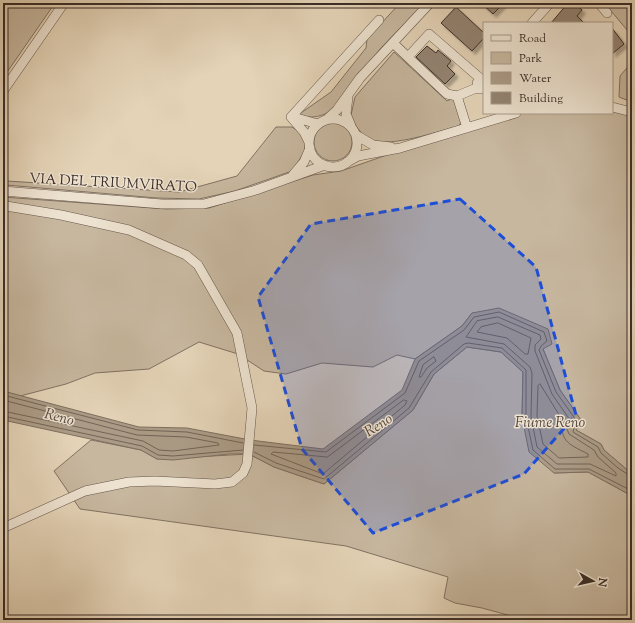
<svg xmlns="http://www.w3.org/2000/svg" width="635" height="623" viewBox="0 0 635 623" font-family="'Sorts Mill Goudy',serif">
  <defs>
    <filter id="shadow"><feDropShadow dx="3.5" dy="3.5" stdDeviation="1" flood-color="#0004"/></filter>
  </defs>
  <rect width="100%" height="100%" fill="#e4d3b7"/>
  <filter id="stains"><feTurbulence type="fractalNoise" baseFrequency=".005" numOctaves="4"/><feColorMatrix values="0 0 0 0 .2 0 0 0 0 .09 0 0 0 0 .02 0 0 0 .5 -.17"/></filter>
  <radialGradient id="worn" r=".72"><stop offset=".6" stop-color="#630" stop-opacity="0"/><stop offset="1" stop-color="#630" stop-opacity=".3"/></radialGradient>
  <path fill="#c7b79f" stroke="#817263" d="M3,3h52l-52,75z
    M400,3h24l-44,46 -47,61c-12,7 -22,9 -35,5l33,-23 35,-44 1,-9z
    M604,3h28v33l-25,-30z
    M394,52l53,49 6,-3 9,22 -3,6c-19,5 -70,22 -87,14 -10,-4 -18,-15 -21,-25l4,-18z
    M632,62v40l-13,-5 1,-21z
    M612,106l20,7v361l-28,-24 -3,-6 -25,-14 5,-10 -21,-30 -17,-41 -71,-36 -10,13 -47,33 -18,-4 -24,12 -51,-4 -36,11 -22,-3 -26,-17 -39,-12 -50,27 -54,4 -29,11 -46,12 -17,-5v-194l163,12 43,-1 104,-33 28,-4 166,-58h105z
    M314 142a19 19 0 1 1 38 0a19 19 0 1 1-38 0Z
    M276,127h16l12,8 1,16 -13,20 -57,20 -36,8 -42,-1 -151,-13 1,-4 172,11 58,-16z
    M467,347l34,5 22,20 -1,45 32,56 34,-1 44,24v124h-106l-44,-12 -27,-5 -11,-5 4,-21 -102,-31 -266,-37 -26,-38 37,-31 50,10 16,9 92,-5 25,13 50,17 89,-74 21,-36z"/>
  <path fill="#ab9b86" stroke="#7e6f60" d="M499,308l49,21 4,15 -9,5 17,41 21,30 -5,10 25,14 3,6 28,24v22l-44,-24 -34,1 -25,-21 -7,-35 1,-45 -22,-20 -34,-5 -33,27 -21,36 -89,74 -50,-17 -25,-13h-20l-56,6 -16,-1 -16,-9 -138,-30v-29l136,36 48,1 63,12 73,9 79,-59 13,-31 47,-33 10,-13z"/>
  <g fill="none" stroke-linecap="round" stroke-linejoin="round">
    <path stroke="#736456" stroke-width="1" d="M498,317l42,18 1,4 -6,6v6l17,43 18,26 -3,9 2,5 25,16 4,7 18,16v3l-26,-12h-33l-20,-17 -6,-30 1,-44 -2,-6 -26,-23 -38,-7 11,-16z
      M498,323l33,15 -3,16h-3l-18,-16 -30,-6 4,-5z
      M434,357l2,4 -9,7 -6,9h-2l4,-12z
      M540,384l23,37c-4,21 8,24 25,33v3l-29,1 -16,-14 -6,-28 1,-30z
      M3,395l135,35 49,2 56,11
      M3,400l134,35 49,2 32,6 1,2 -46,6 -14,-1 -16,-9 -140,-30
      M404,400l3,1 -2,4 -82,69 -52,-20 2,-2 54,5z
      M3,416l139,30 16,9 15,1 70,-6
      M254,445l72,7 79,-59 14,-32 45,-31 10,-13 25,-5 45,20 3,9 -6,5 -2,4 17,42 20,28 -3,12 25,15 3,6 17,15 14,9
      M254,452l22,11 48,16 85,-71 22,-36 33,-28 4,-1 34,5 24,22v47l7,33 22,19h34l43,22"/>
  </g>
  <path fill="#938372" stroke="#3b2d27" filter="url(#shadow)" d="M481,3h23l-11,11z
    M568,3h6l8,7 -5,6 7,7h-33z
    M456,7l28,26v5l-12,13 -31,-28z
    M612,28l12,16 -12,10z
    M427,46l9,7 2,-3 13,11 -4,5 8,8 -10,10 -29,-27z"/>
  <g fill="none" stroke-linecap="round" stroke-linejoin="round">
    <g stroke="#65564b" stroke-width="10">
      <path id="minor" d="M599,3l8,10
        M532,23l18,-20
        M393,43l54,51 10,2 10,32
        M408,57l21,-23 52,45 -4,4 7,6
        M3,91l61,-88
        M457,96l17,-7h9
        M348,97l-2,17 5,12
        M612,107l20,5
        M291,117l88,-97
        M291,117l13,15 5,10
        M293,117l25,7
        M309 143a24 24 0 1 1 48 0a24 24 0 1 1-48 0Z
        M326,120l11,-10 23,-32 70,-75
        M356,135l17,10 18,2
        M347,162l11,-6 42,-8 116,-35
        M293,175l11,-13 6,-14
        M3,191l159,13h42l52,-14 69,-25
        M3,202l3,4 55,9 68,15 57,25 12,10 39,68 15,75 -5,56 -4,9 -11,9 -17,2 -60,-3 -26,1 -44,9 -82,37"/>
    </g>
    <use href="#minor" stroke="#ede2d0" stroke-width="9"/>
  </g>
  <path fill="#1d4ed8" fill-opacity="0.2" stroke="#1d4ed8" stroke-width="3" stroke-dasharray="8 5" stroke-linejoin="round" d="M460,199l76,68 40,148 -52,59 -151,59 -71,-84 -44,-152 53,-73z"/>
  <g text-anchor="middle" dominant-baseline="central" stroke-width="3" stroke-linejoin="round" paint-order="stroke">
    <g font-size="14" fill="#3b2d27" stroke="#ede2d0">
      <text transform="translate(113 184) rotate(3)">VIA DEL TRIUMVIRATO</text>
    </g>
    <g font-size="15" font-style="italic" fill="#57483f" stroke="#ede2d0">
      <text transform="translate(59 418) rotate(14)">Reno</text>
      <text x="550" y="423">Fiume Reno</text>
      <text transform="translate(379 426) rotate(-33)">Reno</text>
    </g>
  </g>
  <rect width="635" height="623" fill="none" stroke="#e4d3b7" stroke-width="16"/>
  <rect x="4" y="4" width="627" height="615" fill="none" stroke="#3b2d27" stroke-width="2"/>
  <rect x="8" y="8" width="619" height="607" fill="none" stroke="#3b2d27"/>
  <rect x="483" y="22" width="130" height="92" fill="#ede2d0" stroke="#a69a8c"/>
  <rect x="491" y="35" width="20" height="6" fill="#ede2d0" stroke="#a69a8c"/>
  <text x="519" y="42" font-size="12" fill="#3b2d27">Road</text>
  <rect x="491" y="52" width="20" height="12" fill="#c7b79f" stroke="#a69a8c"/>
  <text x="519" y="62" font-size="12" fill="#3b2d27">Park</text>
  <rect x="491" y="72" width="20" height="12" fill="#ab9b86" stroke="#a69a8c"/>
  <text x="519" y="82" font-size="12" fill="#3b2d27">Water</text>
  <rect x="491" y="92" width="20" height="12" fill="#938372" stroke="#a69a8c"/>
  <text x="519" y="102" font-size="12" fill="#3b2d27">Building</text>
  <g transform="translate(593 581) rotate(98)" stroke="#ede2d0" stroke-width="3" paint-order="stroke">
  <path d="M0-3L7 15L0 10L-7 15Z" fill="#3b2d27"/>
  <text y="-6" font-size="11" font-weight="bold" text-anchor="middle" fill="#3b2d27">N</text>
  </g>
  <rect width="100%" height="100%" filter="url(#stains)"/>
  <rect width="100%" height="100%" fill="url(#worn)"/>
</svg>
